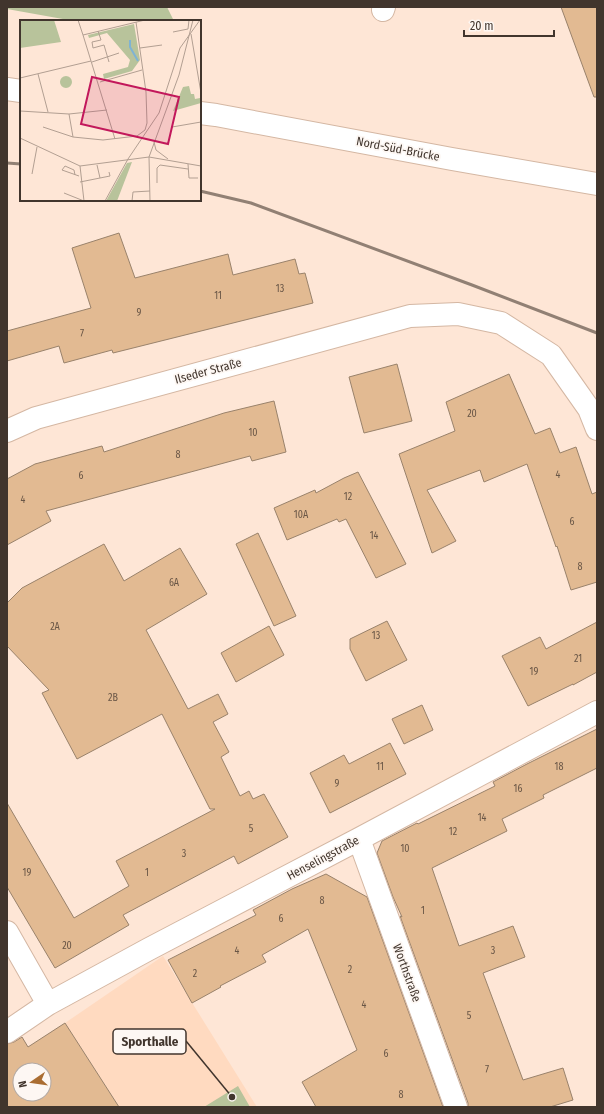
<svg xmlns="http://www.w3.org/2000/svg" width="604" height="1114" viewBox="0 0 604 1114" font-family="'Fira Sans Condensed',sans-serif">
  <rect width="100%" height="100%" fill="#fee6d6"/>
  <path fill="#ffdac0" d="M163,956l94,151h-152l10,-7 -50,-77z"/>
  <path fill="#b8c39b" d="M7,7h160l7,14h-100l-67,-12z
    M238,1086l12,21h-46z"/>
  <path fill="#e2ba92" stroke="#99826b" fill-rule="evenodd" d="M561,7h36v90h-3z
    M119,233l16,45 93,-24 5,21 62,-16 4,15 6,-1 8,30 -200,50 -1,-3 -48,13 -5,-17 -52,15v-30l84,-23 -19,-60z
    M397,364l15,57 -48,12 -15,-56z
    M509,374l26,60 15,-6 10,25 16,-6 16,47 5,-2v90l-26,8 -14,-44 -1,1 -29,-83 -43,18 -4,-12 -53,20 29,51 -24,12 -33,-99 56,-23 -9,-29z
    M274,401l12,51 -34,9 -2,-5 -204,55 5,10 -44,24v-66l28,-15 67,-18 2,6 120,-39z
    M358,472l48,92 -30,14 -30,-59 -7,3 -2,-3 -50,21 -13,-32 41,-18 1,3 28,-15z
    M258,533l38,83 -22,10 -38,-82z
    M104,544l20,37 56,-33 27,46 -61,36 42,79 30,-15 10,20 -15,8 16,30 -8,5 19,39 9,-5 4,8 11,-5 24,43 -50,27 -4,-8 -111,59 6,10 -74,43 -48,-81v-84l67,115 55,-32 -13,-25 99,-52h-5l-48,-95 -85,45 -35,-66 7,-3 -42,-44v-43l15,-15z
    M387,621l20,39 -41,21 -16,-32v-10z
    M597,622v50l-24,13v-1l-45,22 -26,-50 38,-19 6,12z
    M269,626l15,29 -48,27 -15,-29z
    M422,705l11,25 -29,14 -12,-25z
    M597,729v39l-54,27 1,3 -42,21 5,12 -75,37 27,78 54,-20 12,31 -42,16 40,107 40,-12 10,32 -23,7h-82v-4l-68,-187 2,1 -9,-20 -16,-44 5,-12 35,-18 1,1 77,-38 -2,-4 34,-18z
    M390,743l16,31 -76,39 -20,-40 34,-18 5,9z
    M326,874l41,23 76,210h-127l-14,-25 55,-32 -49,-121 -46,26 4,7 -46,24 1,1 -29,16 -24,-43 88,-45 -3,-5 39,-21z
    M65,1023l54,84h-112v-63l7,-2 8,-5 6,10zM20,1070h24v24h-24z"/>
  <g fill="none" stroke-linecap="round" stroke-linejoin="round">
    <g stroke="#d4b7a3" stroke-width="24">
      <path id="minor" d="M383,10l1,-3
        M7,431l29,-13 374,-102 48,-2 43,9 50,32 38,54 8,20
        M359,839l97,268
        M7,932l41,72
        M7,1032l41,-28 101,-55 210,-110 238,-127"/>
    </g>
    <g stroke="#d4b7a3" stroke-width="24">
      <path id="tertiary" d="M7,89l14,2
        M200,113l16,2 236,44 145,25"/>
    </g>
    <use href="#minor" stroke="#fff" stroke-width="22"/>
    <use href="#tertiary" stroke="#fff" stroke-width="22"/>
    <path stroke="#918074" stroke-width="3" d="M7,163l14,1
      M200,191l51,12 221,82 125,48"/>
  </g>
  <g text-anchor="middle" dominant-baseline="central" stroke-width="3.5" stroke-linejoin="round" paint-order="stroke">
    <g font-size="10" fill="#695646">
      <text x="280" y="289">13</text>
      <text x="218" y="296">11</text>
      <text x="139" y="313">9</text>
      <text x="82" y="334">7</text>
      <text x="472" y="414">20</text>
      <text x="253" y="433">10</text>
      <text x="178" y="455">8</text>
      <text x="558" y="475">4</text>
      <text x="81" y="476">6</text>
      <text x="348" y="497">12</text>
      <text x="23" y="500">4</text>
      <text x="301" y="515">10A</text>
      <text x="572" y="522">6</text>
      <text x="374" y="536">14</text>
      <text x="580" y="567">8</text>
      <text x="174" y="583">6A</text>
      <text x="55" y="627">2A</text>
      <text x="376" y="636">13</text>
      <text x="578" y="659">21</text>
      <text x="534" y="672">19</text>
      <text x="113" y="698">2B</text>
      <text x="380" y="767">11</text>
      <text x="559" y="767">18</text>
      <text x="337" y="784">9</text>
      <text x="518" y="789">16</text>
      <text x="482" y="818">14</text>
      <text x="251" y="829">5</text>
      <text x="453" y="832">12</text>
      <text x="405" y="849">10</text>
      <text x="184" y="854">3</text>
      <text x="27" y="873">19</text>
      <text x="147" y="873">1</text>
      <text x="322" y="901">8</text>
      <text x="423" y="911">1</text>
      <text x="281" y="919">6</text>
      <text x="67" y="946">20</text>
      <text x="237" y="951">4</text>
      <text x="493" y="951">3</text>
      <text x="350" y="970">2</text>
      <text x="195" y="974">2</text>
      <text x="364" y="1005">4</text>
      <text x="469" y="1016">5</text>
      <text x="386" y="1054">6</text>
      <text x="487" y="1070">7</text>
      <text x="401" y="1095">8</text>
    </g>
    <g font-size="12" fill="#41352d" stroke="#fdf7f3">
      <text transform="translate(398 149) rotate(11)">Nord-Süd-Brücke</text>
      <text transform="translate(208 371) rotate(-15)">Ilseder Straße</text>
      <text transform="translate(323 858) rotate(-28)">Henselingstraße</text>
      <text transform="translate(407 973) rotate(70)">Worthstraße</text>
    </g>
  </g>
  <g transform="translate(20 20)">
    <rect width="181" height="181" fill="#fee6d6"/>
    <path d="M0,0h34l7,22 -41,6zM114,4l6,36 -8,11 -28,8 -1,-5 25,-7 2,-7 -23,-27 -18,5 -1,-3zM40 62a6 6 0 1 1 12 0a6 6 0 1 1-12 0ZM169,66l2,8h3l1,5 5,-1 1,5 -28,8 10,-24zM112,142l-15,39h-11l21,-38z" fill="#b8c39b"/>
    <path fill="none" stroke="#7fb3d3" stroke-width="2" d="M110,20v7l8,14"/>
    <path fill="none" stroke="#b29f92" stroke-width="1" d="M58,0l5,15M78,11l3,9 -9,2 1,6 11,-3 5,17M153,12l15,-3 1,-9M171,14l10,59M120,28l22,-3M72,42l27,-9M18,54l10,38M0,58l71,-17M80,62l42,-12M0,91l49,3 38,-4M49,94l4,23M23,107l30,10 30,3 34,-4 8,-6 2,-7 -1,-31 -10,-70M152,107l29,-5M0,118l60,28 69,-9 52,9M95,119l-32,-104 62,-15M134,122l2,8 12,9M168,144l1,14h9M60,146l4,35M42,150l3,-4 9,4 1,5M42,150l17,6M12,154l5,-27M80,158l10,-2 -1,-4M60,162l20,-4 -3,-13M137,163v-15l3,-3 28,4M44,173l20,8M85,181l23,-42 31,-46 21,-65 20,-28M112,181l1,-9 17,-1M130,181l-1,-44 30,-82 14,-55"/>
    <path fill="#c2185b" fill-opacity="0.15" stroke="#c2185b" stroke-width="2" d="M72,57l87,20 -11,47 -87,-20z"/>
    <rect width="181" height="181" fill="none" stroke="#41352d" stroke-width="2"/>
  </g>
  <path fill="none" stroke="#41352d" stroke-width="1.5" d="M232 1097L186 1041"/>
  <circle fill="#41352d" stroke="#fdf7f3" stroke-width="1.5" cx="232" cy="1097" r="4"/>
  <rect fill="#fdf7f3" stroke="#41352d" stroke-width="1.5" x="113" y="1029" width="73" height="25" rx="4"/>
  <g font-size="13" text-anchor="middle" font-weight="bold" fill="#41352d">
    <text x="150" y="1046">Sporthalle</text>
  </g>
  <rect width="604" height="1114" fill="none" stroke="#41352d" stroke-width="16"/>
  <g transform="translate(32 1082) rotate(257)"><circle r="19" fill="#fdf7f3" stroke="#b2a9a4"/>
  <path d="M0-3L7 15L0 10L-7 15Z" fill="#aa6d32"/>
  <text y="-6" font-size="11" font-weight="bold" text-anchor="middle" fill="#41352d">N</text>
  </g>
  <path d="M464 30v6h90v-6" fill="none" stroke="#41352d" stroke-width="2"/>
  <text x="470" y="30" font-size="12" fill="#41352d" stroke="#fdf7f3" stroke-width="3" paint-order="stroke">20 m</text>
</svg>
